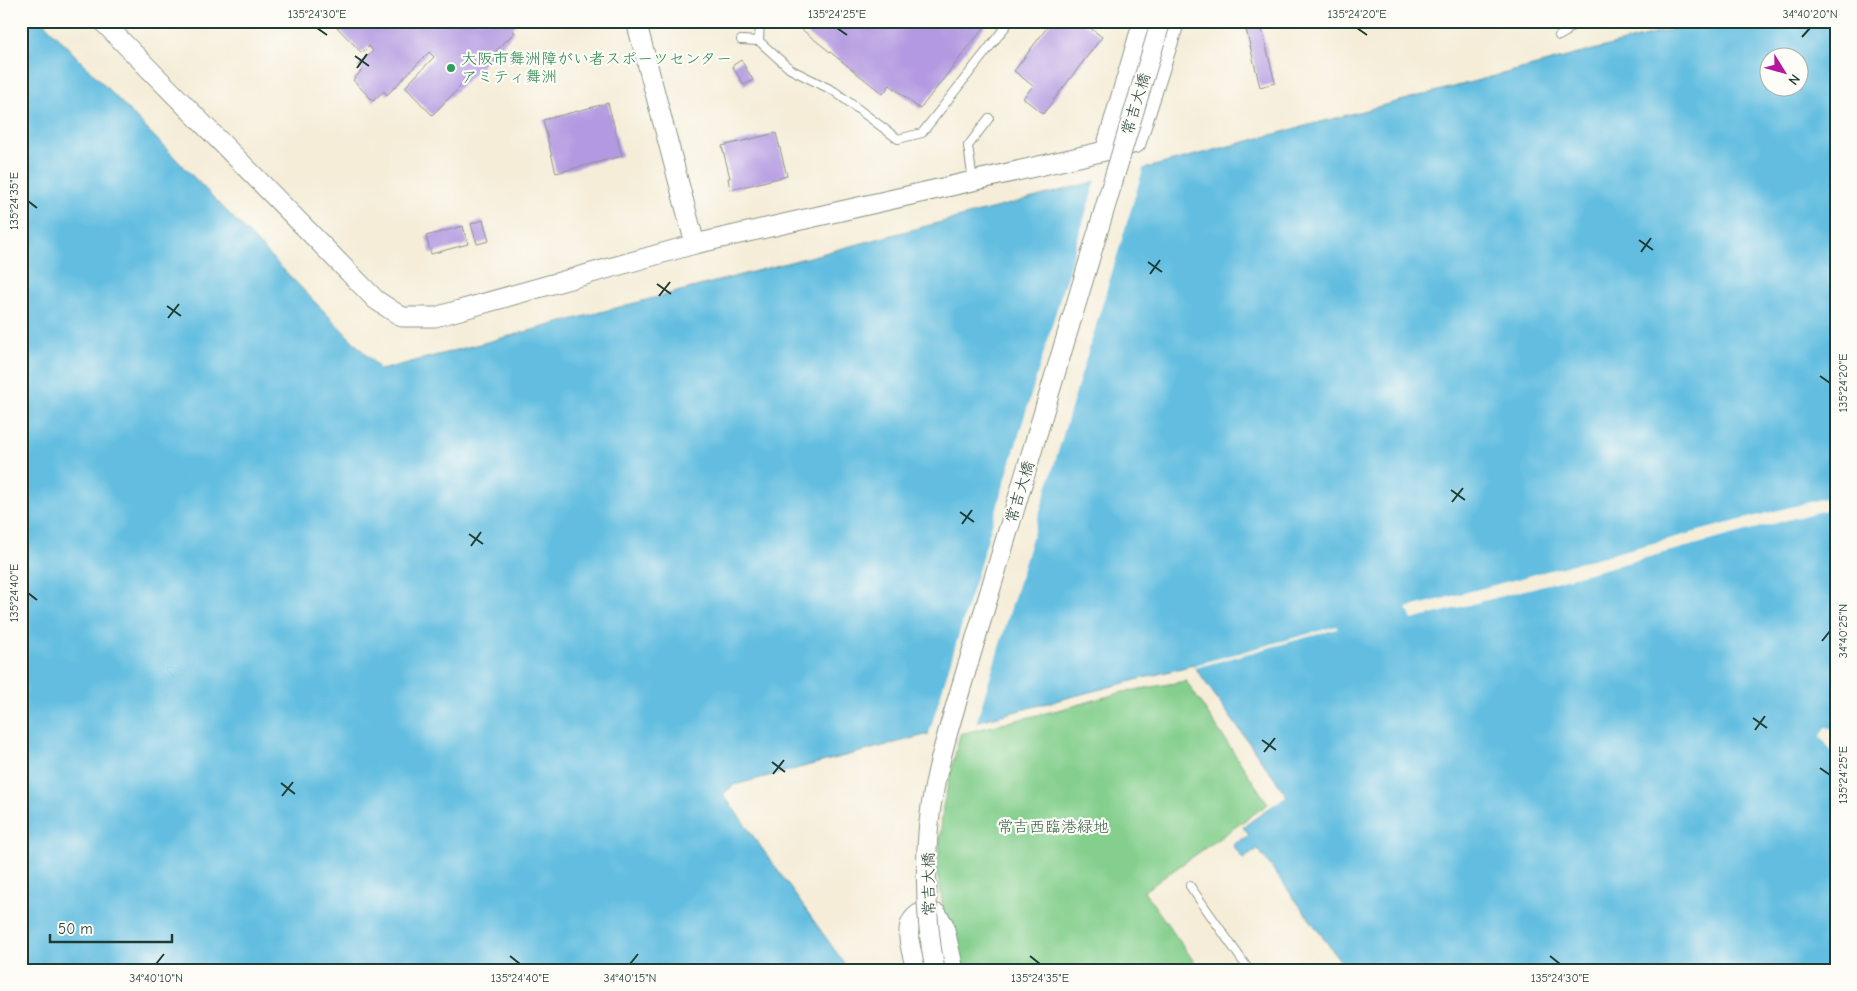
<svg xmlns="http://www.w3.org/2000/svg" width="1857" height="991" viewBox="0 0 1857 991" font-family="'Comic Neue','Klee One',sans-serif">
  <rect width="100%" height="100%" fill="#fdfcf7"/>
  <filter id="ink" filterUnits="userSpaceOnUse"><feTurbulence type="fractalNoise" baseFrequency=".02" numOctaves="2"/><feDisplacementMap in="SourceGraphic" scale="10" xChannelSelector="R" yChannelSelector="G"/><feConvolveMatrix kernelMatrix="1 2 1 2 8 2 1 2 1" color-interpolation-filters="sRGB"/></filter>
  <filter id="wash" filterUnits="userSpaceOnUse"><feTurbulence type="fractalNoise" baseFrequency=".0096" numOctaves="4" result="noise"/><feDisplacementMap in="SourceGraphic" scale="20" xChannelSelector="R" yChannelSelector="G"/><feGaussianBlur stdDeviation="1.12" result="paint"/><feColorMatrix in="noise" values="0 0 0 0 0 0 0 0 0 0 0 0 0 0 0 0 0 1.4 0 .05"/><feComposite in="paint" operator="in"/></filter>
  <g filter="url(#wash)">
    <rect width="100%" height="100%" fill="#f5edd8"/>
    <path fill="#84cf8d" stroke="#528660" d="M1186,681l82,123 -124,87 56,79h-240l-16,-58 -7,-38 6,-67 17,-73 106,-26 57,-16z"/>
    <path fill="#62bde0" stroke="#407d8a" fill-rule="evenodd" d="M21,21h21l339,349 1322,-349h133v949h-489l-89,-121 -15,10 -10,-14 16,-10 -6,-8 44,-31 -94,-131 -459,120 -11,9 126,176h-828zM1770,58h30v30h-30z"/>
    <path fill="#f5edd8" d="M1144,166l-168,558 -48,13 168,-558z
      M1836,495v12l-424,113 -5,-12z
      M1337,626v3l-142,39 -1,-3z
      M1825,727l9,2 2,3v25l-16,-21z"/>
    <g id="blocks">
      <path fill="#b399e1" d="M331,21h188l-7,8 3,3 -83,83 -27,-28 29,-30 -5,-5 -42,43 -3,-4 -11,10 -20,-21 9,-10 -4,-4 15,-15 -4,-5 -7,7z
        M791,21h198l-69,88 -30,-24 -7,9z
        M1052,21h29l21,16 -59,77 -20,-16 10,-12 -19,-15z
        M1244,21h16l15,62 -15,4z
        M741,60l12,20 -9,5 -12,-19z
        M608,103l14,53 -66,17 -13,-53z
        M776,133l11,43 -57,14 -2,-12h2l-8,-32z
        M483,220l6,21 -12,3 -6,-20z
        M463,226l5,18 -37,10 -5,-18z"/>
    </g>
  </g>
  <g filter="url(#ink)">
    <use href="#blocks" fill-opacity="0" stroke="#8a9586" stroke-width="1"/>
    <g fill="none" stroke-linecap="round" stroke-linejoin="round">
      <g stroke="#8a9586" stroke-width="10">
        <path id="service" d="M760,21l-1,20 31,28 44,22 64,48 24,-6 88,-112
          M1559,36l7,-4 9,-11
          M741,40l18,1
          M973,181l-5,-35 21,-28
          M1190,886l59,84"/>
      </g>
      <g stroke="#8a9586" stroke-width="21">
        <path id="tertiary" d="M102,21l274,279 26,17h33l260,-73 410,-93 31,-8 39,-122
          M636,21l59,223
          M1105,151l38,-130
          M916,970c-3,-16 -14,-41 -1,-53 7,-7 13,-6 22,-3l7,11 10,45"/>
      </g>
      <use href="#service" stroke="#fff" stroke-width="8"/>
      <use href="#tertiary" stroke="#fff" stroke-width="19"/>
      <g stroke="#8a9586" stroke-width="21" stroke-linecap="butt">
        <path id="tertiary-bridge" d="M935,970c-11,-57 -12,-130 0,-186 4,-21 10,-42 16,-63l210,-700"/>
      </g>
      <use href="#tertiary-bridge" stroke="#fff" stroke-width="19"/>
    </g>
  </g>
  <path fill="none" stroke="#1f3d34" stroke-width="2" d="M317,28l10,7M837,28l10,7M1357,28l10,7M1802,37l8,-9M355,56l14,10M357,68l10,-14M28,201l9,7M1639,240l14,10M1641,252l10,-14M1148,262l14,10M1150,274l10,-14M657,284l14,10M659,296l11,-14M167,306l14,10M168,318l11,-14M1820,376l10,7M1451,490l14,10M1452,502l11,-14M960,512l14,10M962,524l10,-14M469,534l14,10M471,546l10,-14M28,593l9,7M1822,641l8,-10M1753,718l14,10M1755,730l10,-14M1262,740l14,10M1264,752l11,-14M772,762l13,10M1820,768l10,7M773,774l11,-14M281,783l14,11M282,796l11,-14M510,956l10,8M1030,956l10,8M1550,956l10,8M156,964l8,-10M630,964l8,-10"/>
  <circle fill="#2e9e5b" stroke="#fdfcf7" stroke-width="2" cx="451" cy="68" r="5"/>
  <g text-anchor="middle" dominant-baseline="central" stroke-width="4.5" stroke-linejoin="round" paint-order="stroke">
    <g font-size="16" fill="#27864d" stroke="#fdfcf7" text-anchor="start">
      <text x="461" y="59">大阪市舞洲障がい者スポーツセンター<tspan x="461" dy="18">アミティ舞洲</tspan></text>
    </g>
    <g font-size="16" fill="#1f3d34" stroke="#fdfcf7">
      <text transform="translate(1136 104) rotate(-73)">常吉大橋</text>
      <text transform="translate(1020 492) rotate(-73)">常吉大橋</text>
      <text transform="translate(929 884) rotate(-91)">常吉大橋</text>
    </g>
    <g font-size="16" fill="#38624a" stroke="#fdfcf7">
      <text x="1053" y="827">常吉西臨港緑地</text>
    </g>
  </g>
  <rect width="1857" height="991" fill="none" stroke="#fdfcf7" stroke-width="55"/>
  <g transform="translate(1784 72) rotate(127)"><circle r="24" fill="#fdfcf7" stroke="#a4b0a9"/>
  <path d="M0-4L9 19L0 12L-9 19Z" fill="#b5179e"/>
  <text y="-8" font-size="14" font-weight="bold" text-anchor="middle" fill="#1f3d34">N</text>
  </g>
  <path d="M50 934v8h122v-8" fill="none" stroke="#1f3d34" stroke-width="2.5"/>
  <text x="58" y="934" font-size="15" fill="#1f3d34" stroke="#fdfcf7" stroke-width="4" paint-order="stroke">50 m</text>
  <rect x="28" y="28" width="1802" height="936" fill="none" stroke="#1f3d34" stroke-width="2"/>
  <g font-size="12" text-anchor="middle" fill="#1f3d34">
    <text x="317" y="18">135°24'30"E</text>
    <text x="837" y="18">135°24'25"E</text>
    <text x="1357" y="18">135°24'20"E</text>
    <text x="1810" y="18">34°40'20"N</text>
    <text transform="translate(14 201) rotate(-90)" y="4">135°24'35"E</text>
    <text transform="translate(1843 383) rotate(-90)" y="4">135°24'20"E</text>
    <text transform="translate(14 593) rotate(-90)" y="4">135°24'40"E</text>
    <text transform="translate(1843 631) rotate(-90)" y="4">34°40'25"N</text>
    <text transform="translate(1843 775) rotate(-90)" y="4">135°24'25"E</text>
    <text x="156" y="982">34°40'10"N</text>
    <text x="520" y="982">135°24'40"E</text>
    <text x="630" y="982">34°40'15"N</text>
    <text x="1040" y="982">135°24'35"E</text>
    <text x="1560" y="982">135°24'30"E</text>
  </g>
</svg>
